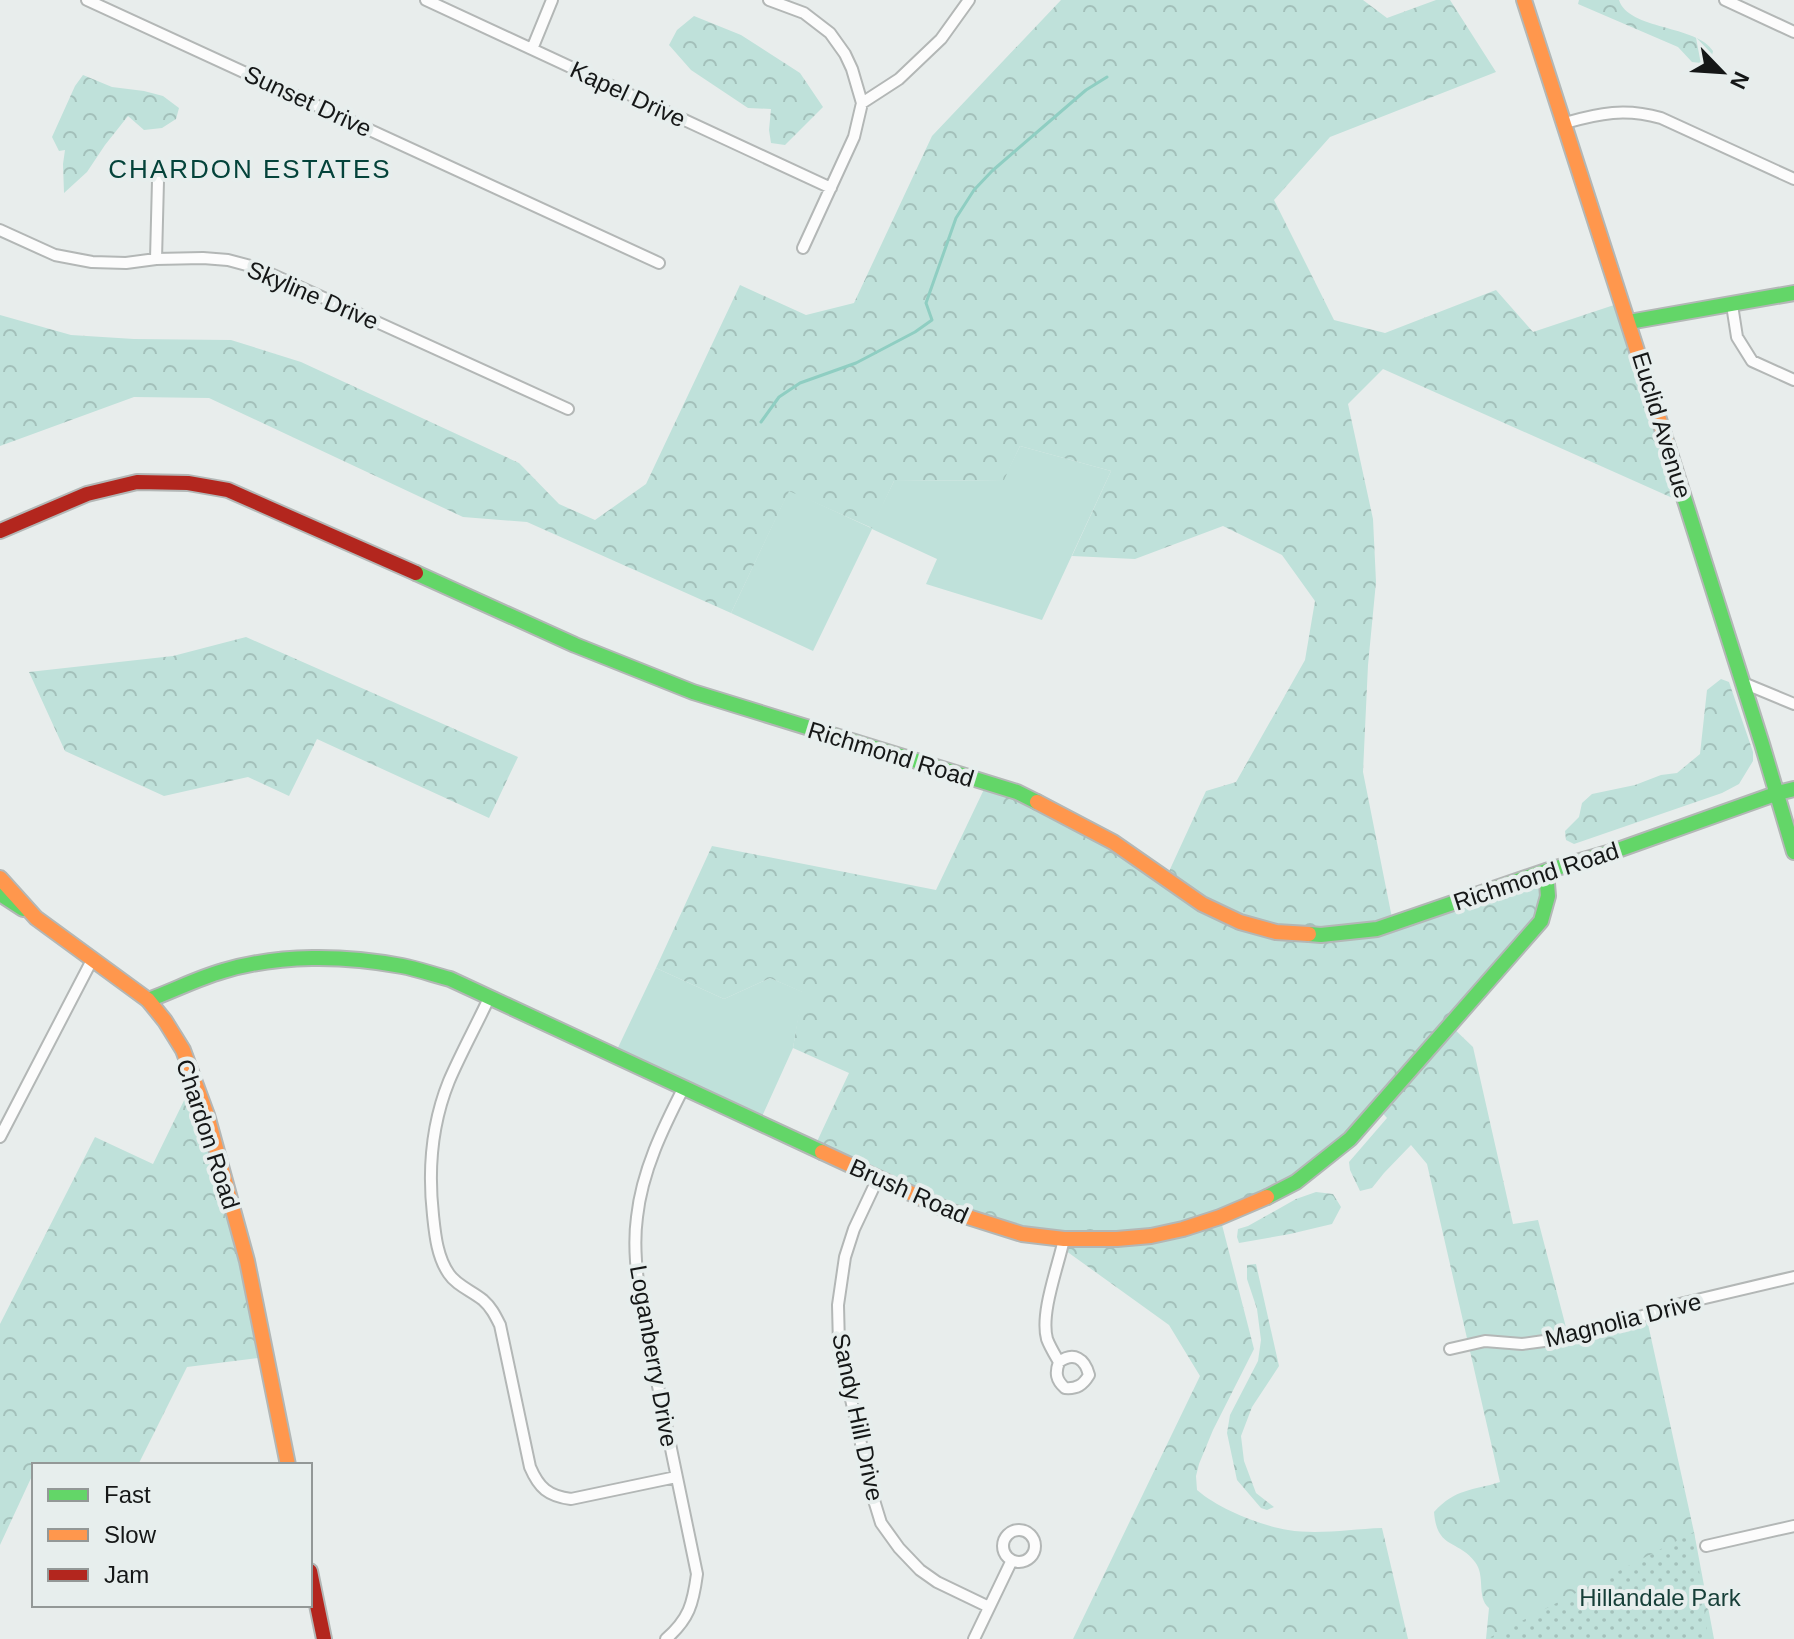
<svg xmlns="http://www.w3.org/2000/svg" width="1794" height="1639" viewBox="0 0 1794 1639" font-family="Helvetica,sans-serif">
  <defs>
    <pattern id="forest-crowns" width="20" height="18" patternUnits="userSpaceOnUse" patternTransform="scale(2)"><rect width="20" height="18" fill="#bfe1da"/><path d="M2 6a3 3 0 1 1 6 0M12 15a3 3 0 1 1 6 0" fill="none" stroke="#a3c0ba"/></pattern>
    <pattern id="park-dots" width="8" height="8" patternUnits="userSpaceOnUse" patternTransform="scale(2)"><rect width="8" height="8" fill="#bfe1da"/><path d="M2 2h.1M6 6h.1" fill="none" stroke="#a3c0ba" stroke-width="1.8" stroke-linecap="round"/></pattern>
  </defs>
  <rect width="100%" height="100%" fill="#e8edec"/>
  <path fill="#bfe1da" d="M1020,446l91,25 -69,149 -116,-36 11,-25 -65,-30 -59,122 -82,-38 58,-123 82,38 23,-47 109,-1z
    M656,968l68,31 46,-21 33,14 -10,56 -34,75 -145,-67z"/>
  <path fill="url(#forest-crowns)" d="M1061,0h302l24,18 49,-18h14l46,72 -166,65 -56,63 60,120 51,13 111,-43 37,42 90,-30 63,202 -303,-135 -35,35 25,115 3,63 -8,83 -5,107 30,151 153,-52v40l-96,114 23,22 40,177 25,-4 30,115 78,-20 48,217 20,107h-228l3,-31c-13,-11 -3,-32 -14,-46 -17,-23 -38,-12 -41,-50 22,-24 38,-21 66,-30l-73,-318 -16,-19 -27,28 -12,15 -12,3 -10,-21 -1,-8 38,-44 -9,-10 -82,74 -76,35 34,132 -41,81 -14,34 -3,12 1,14c22,19 62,35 91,40 30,5 63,-1 94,-2l26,111h-335l127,-263 -31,-51 -107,-77 1,-8 -41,-6 -208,-86 35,-75 -56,-25 9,-56 -32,-14 -46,21 -68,-31 56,-122 224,44 51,-107 179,95 40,-87 30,-9 69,-122 10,-59 -33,-46 -59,-29 -88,33 -63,-3 39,-85 -91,-25 -16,34 -110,1 -22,47 -83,-37 -58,122 -204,-91 -64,-5 -254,-119 -75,-1 -134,49v-131l71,20 63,4 97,1 70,22 218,101 40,41 36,16 51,-36 94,-199 66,30 48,-12 78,-167z
    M1579,0h40c9,30 78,25 94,51l-3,13 -18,-2 -14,-15 -100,-43z
    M694,16l47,19 59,38 23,34 -38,38 -14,-2 -2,-13 2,-21 -23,-1 -57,-38 -22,-25 8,-15z
    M83,75l29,12 32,4 19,5 16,12 -3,11 -14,9 -18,2 -16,-14 -23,29 -18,27 -23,21 -1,-29 2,-14 -6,1 -7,-14 23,-51z
    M246,637l272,120 -29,61 -172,-79 -28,57 -41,-19 -84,19 -99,-45 -36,-79 144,-16z
    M1721,679l8,3 24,70v9l-14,23 -17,9 -148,51 -8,-4 -1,-9 14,-14 3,-14 10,-9 43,-9 26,-10 16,-2 23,-19 7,-64z
    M195,1078l71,279 -79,10 -49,98h-104v11h-2l-32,69v-221l95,-187 58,27z
    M1316,1192l17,2 8,13 -9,17 -42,10 -51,9 -2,-6 1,-8 10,-3 48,-27z
    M1256,1264l23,102 -27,41 -11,29 3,25 12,32 18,14 -7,3 -6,-2 -24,-28 -10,-47 3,-18 28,-54 3,-21 -4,-31 -10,-30v-14z"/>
  <path fill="url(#park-dots)" d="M1694,1532l14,107h-222h1z"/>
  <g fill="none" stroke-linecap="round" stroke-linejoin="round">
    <path stroke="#8fcec2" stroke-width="3" d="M761,422l18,-25 21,-14 56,-20 59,-31 17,-12 -6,-17 30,-85 18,-28 18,-19 94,-81 21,-13"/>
    <g stroke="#b3b7b6" stroke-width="14">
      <path id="street" d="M87,0l572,263
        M426,0l405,188
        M769,0l35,13 26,20 15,21 7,15 10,34 -8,34 -51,111
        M1725,0l69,32
        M532,49l20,-49
        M862,103l37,-24 42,-40 28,-39
        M1565,123c35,-10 60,-15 96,-5l133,61
        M0,230l55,25 37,7 34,1 30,-4 47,-1 25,2 30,8 310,141
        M156,259l2,-78
        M1732,305l5,32 15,24 42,19
        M1741,682l53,22
        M489,998c-13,28 -28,55 -40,83 -17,42 -21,89 -16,134 2,19 4,42 16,59 7,11 23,17 34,26 8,7 12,15 17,25l30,142c9,21 18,29 41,32l105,-22
        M0,1137l92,-177
        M878,1178l-24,51 -9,28 -7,48 1,41 34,151 8,26 18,25 21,22 17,12 52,25
        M1450,1349l35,-8 37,3 22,-3 67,-15 73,-23 110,-26
        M1059,1362c15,-11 26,-3 30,13 -6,10 -12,14 -24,13 -9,-8 -10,-15 -6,-26 -4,-7 -9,-15 -12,-23 -7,-26 11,-72 17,-100
        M1003 1546a16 16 0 1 1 32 0a16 16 0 1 1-32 0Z
        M1706,1546l88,-20
        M666,1639c23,-20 27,-35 31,-65l-56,-270c-4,-28 -8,-58 -4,-87 5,-46 26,-89 47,-130
        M974,1639l37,-77"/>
    </g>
    <g stroke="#b3b7b6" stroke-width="18">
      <path id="fast" d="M1629,322l165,-29
        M1668,447l94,297 32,108
        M416,573l159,72 118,47 324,100 20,10
        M0,894l23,15
        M1309,934l12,1 56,-6 169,-58 69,-20 163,-58 16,-4
        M148,1000c25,-9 50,-22 75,-29 57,-17 121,-16 179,-5 16,3 32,9 48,13l372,173
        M1267,1197l29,-15 54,-43 191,-218 7,-25 -2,-25"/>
    </g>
    <g stroke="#b3b7b6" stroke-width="18">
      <path id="slow" d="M1524,0l144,447
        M1037,802l76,40 89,62 38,18 36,10 33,2
        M0,878l36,40 112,82 17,21 18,29 24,65 40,146 41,204
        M822,1152l127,59 73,23 42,5h53l34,-3 32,-7 37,-12 47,-20"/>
    </g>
    <g stroke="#b3b7b6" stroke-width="18">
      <path id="jam" d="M0,531l87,-37 50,-12 51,1 40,7 188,83
        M310,1571l14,68"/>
    </g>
    <use href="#street" stroke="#fcfcfc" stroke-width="10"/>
    <use href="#fast" stroke="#63d668" stroke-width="14"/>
    <use href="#slow" stroke="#ff974d" stroke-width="14"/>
    <use href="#jam" stroke="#b3261e" stroke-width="14"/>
  </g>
  <g text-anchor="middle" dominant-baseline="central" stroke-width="8" stroke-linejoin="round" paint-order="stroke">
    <g font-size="24" fill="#151717" stroke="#e7eeed">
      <text transform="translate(628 94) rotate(25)">Kapel Drive</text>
      <text transform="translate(308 101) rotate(25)">Sunset Drive</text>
      <text transform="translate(313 295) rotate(23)">Skyline Drive</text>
      <text transform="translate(1662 425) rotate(73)">Euclid Avenue</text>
      <text transform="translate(891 754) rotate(17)">Richmond Road</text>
      <text transform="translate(1536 876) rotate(-18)">Richmond Road</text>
      <text transform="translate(208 1134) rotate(72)">Chardon Road</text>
      <text transform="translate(909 1191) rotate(24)">Brush Road</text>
      <text transform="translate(1623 1320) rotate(-14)">Magnolia Drive</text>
      <text transform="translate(654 1356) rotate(80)">Loganberry Drive</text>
      <text transform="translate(858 1417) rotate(78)">Sandy Hill Drive</text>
    </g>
    <g font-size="24" fill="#163f38" stroke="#e7eeed">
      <text x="1660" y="1597">Hillandale Park</text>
    </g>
    <g font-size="26" letter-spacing="2" fill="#04433a" stroke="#e7eeed">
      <text x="250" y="169">CHARDON ESTATES</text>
    </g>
  </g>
  <rect x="32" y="1463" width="280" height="144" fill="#e7eeed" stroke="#939897" stroke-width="2"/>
  <rect x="48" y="1489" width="40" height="12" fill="#63d668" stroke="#939897" stroke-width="2"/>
  <text x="104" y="1503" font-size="24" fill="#151717">Fast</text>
  <rect x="48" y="1529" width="40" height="12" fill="#ff974d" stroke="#939897" stroke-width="2"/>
  <text x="104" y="1543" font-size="24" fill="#151717">Slow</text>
  <rect x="48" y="1569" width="40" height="12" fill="#b3261e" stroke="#939897" stroke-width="2"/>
  <text x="104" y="1583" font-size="24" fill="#151717">Jam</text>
  <g transform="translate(1722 72) rotate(115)" stroke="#e7eeed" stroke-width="6" paint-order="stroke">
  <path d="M0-6L14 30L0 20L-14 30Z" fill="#151717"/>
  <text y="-12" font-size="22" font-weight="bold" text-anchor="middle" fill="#151717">N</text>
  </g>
</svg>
